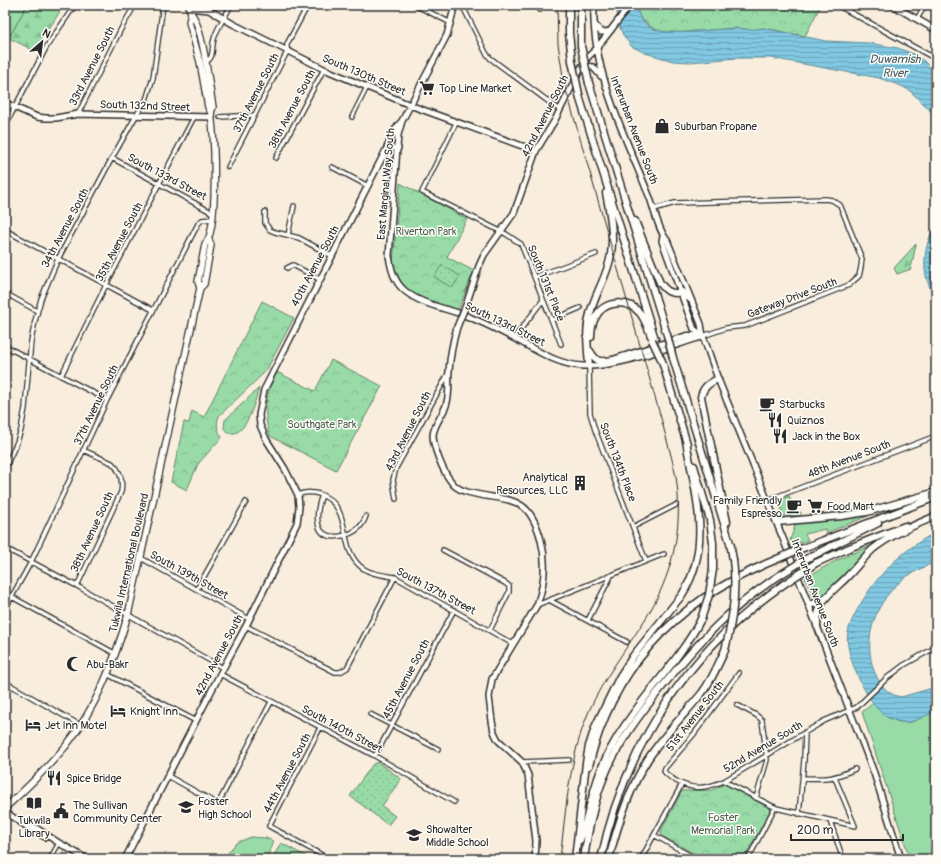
<svg xmlns="http://www.w3.org/2000/svg" width="941" height="864" viewBox="0 0 941 864" font-family="Pangolin,sans-serif">
  <defs>
    <pattern id="forest-firs" width="22" height="20" patternUnits="userSpaceOnUse"><rect width="22" height="20" fill="#98dba7"/><path d="M5 1l3.5 6h-7zM16 11l3.5 6h-7z" fill="#83bc90"/></pattern>
    <pattern id="park-crowns" width="20" height="18" patternUnits="userSpaceOnUse"><rect width="20" height="18" fill="#98dba7"/><path d="M2 6a3 3 0 1 1 6 0M12 15a3 3 0 1 1 6 0" fill="none" stroke="#83bc90"/></pattern>
    <pattern id="garden-dots" width="8" height="8" patternUnits="userSpaceOnUse"><rect width="8" height="8" fill="#98dba7"/><path d="M2 2h.1M6 6h.1" fill="none" stroke="#83bc90" stroke-width="1.8" stroke-linecap="round"/></pattern>
    <pattern id="water-rules" width="6" height="5" patternUnits="userSpaceOnUse"><rect width="6" height="5" fill="#81c9e2"/><path d="M0 2.5h6" fill="none" stroke="#6aa3b7"/></pattern>
  </defs>
  <rect width="100%" height="100%" fill="#f9eedd"/>
  <filter id="ink" filterUnits="userSpaceOnUse"><feTurbulence type="fractalNoise" baseFrequency=".025" numOctaves="2"/><feDisplacementMap in="SourceGraphic" scale="8" xChannelSelector="R" yChannelSelector="G"/><feConvolveMatrix kernelMatrix="1 2 1 2 8 2 1 2 1" color-interpolation-filters="sRGB"/></filter>
  <g filter="url(#ink)">
    <path fill="#98dba7" stroke="#628369" d="M5,5h22l-18,33 -4,-2z
      M789,496l6,16h6v3l-19,1 -2,-12 -4,-2z
      M868,515v1l-42,17 -1,-4 -20,5 3,6 -14,5 -4,-5 6,-17 36,-3z
      M877,543l-17,15 -32,34 -8,7h-6l-9,-21 32,-18z
      M873,703c9,11 22,22 37,19 3,0 6,-2 9,-4 5,-3 11,-5 17,-7v148h-26l-48,-147z
      M251,837l15,1 7,3 -6,18 -43,-1 12,-15z
      M281,843l30,16h-39z"/>
    <path fill="url(#forest-firs)" stroke="#628369" d="M27,5h37l-29,46 -26,-13z
      M916,244l-5,25 -14,5 -3,-6z"/>
    <path fill="url(#park-crowns)" stroke="#628369" d="M637,5h184l-16,31 -42,-8 -10,2 -19,-2 -57,5 -18,-2 -8,-4 -12,-10z
      M400,183l67,36 -20,38 27,14 -16,39c-18,-6 -44,-10 -56,-27 -4,-6 -6,-13 -9,-20z
      M262,301l32,17 -28,53 -47,45c-3,8 -2,15 3,21l-24,27 -11,26 -16,-8 13,-60 5,1 3,-12 12,6z
      M331,360l51,26 -46,84 -66,-34c-8,-24 -4,-42 7,-64l38,19z
      M259,388c-4,12 -13,53 -32,44l-3,-4 1,-8z
      M725,784l46,25 -27,50h-40l-42,-23 -1,-5 21,-40 30,-1z"/>
    <path fill="url(#garden-dots)" stroke="#628369" d="M442,265l18,11 -8,12 -18,-11z
      M378,762l23,17 -19,27 13,10 -7,9 -38,-29 23,-32z"/>
    <path fill="url(#water-rules)" stroke="#5f8a99" d="M616,5h21c2,32 39,28 62,26 11,-1 22,-2 33,-2 12,-1 18,2 31,-1l63,13 42,2 30,5 15,6 11,7 12,13v43l-10,-11 -17,-16 -8,-4 -22,-8 -108,-20h-34l-47,4 -17,-1 -28,-8 -14,-7 -8,-11 -4,-10z
      M936,224v73c-17,-21 -13,-51 0,-73z
      M936,532v30c-10,4 -21,9 -30,15 -30,22 -45,62 -31,96 5,12 13,22 26,24l35,-10v24c-10,4 -23,13 -34,11 -5,-1 -12,-3 -17,-6 -17,-12 -42,-63 -37,-84 3,-12 9,-22 15,-32 18,-30 43,-52 73,-68z"/>
    <g fill="none" stroke-linecap="round" stroke-linejoin="round">
      <g stroke="#2b2b2b" stroke-width="6">
        <path id="street" d="M415,5l36,18
          M457,5l7,4 22,44 4,5 70,52
          M837,5l99,54
          M540,10l2,-5
          M917,19l8,-14
          M206,62c9,-5 5,-14 8,-23 3,-12 12,-23 17,-34
          M78,114l44,-87 13,-22
          M220,117l34,-2
          M352,117l15,-30
          M456,123l-34,69 84,42 15,10 40,100
          M5,126l42,-80 28,-41
          M112,158l101,55
          M276,158l48,-89
          M228,167l59,-115v-8l21,-39
          M332,167l36,19
          M654,209l21,-6 151,-4 6,1 8,5 22,54 -1,8 -2,9 -10,9 -104,41 -19,2 -23,8
          M265,212v11l5,7 5,2 24,6 33,18
          M5,230l148,80
          M288,235l6,-29
          M287,268l6,-3 26,14
          M535,277l61,-23
          M5,293l32,18
          M552,320l28,-12
          M514,338l29,-38
          M5,346l102,54
          M589,366l1,47 5,17 51,131
          M61,376l45,-91 88,-168
          M5,468l12,-26 4,-12 4,-22 6,-67 4,-20 6,-22 17,-40 54,-101 24,-42 10,-16 7,-22 10,-73
          M298,495c6,-3 14,-3 21,-1 35,12 18,52 41,72 9,8 23,9 35,11l118,67
          M322,495c-7,19 -9,46 19,41 13,-2 21,-8 25,-20
          M396,499l-3,-19 3,-12 52,-94
          M768,500l168,-64
          M633,527l43,-22
          M5,548l72,38 146,82
          M443,550l62,33 4,3v6l-19,38
          M141,558l108,61
          M77,586l44,-94c2,-11 0,-21 -9,-29l-29,-13
          M197,589l49,-87
          M12,597l104,57
          M551,601l76,41
          M537,605l127,-51
          M5,609l26,-47 76,-162 91,-176 4,-4 10,-1
          M588,620l23,-44
          M246,626l89,46h5l7,-4 48,-91
          M739,673l-45,61 -29,34 -1,3c3,5 8,7 12,10 18,10 31,7 48,0l100,-60 33,-14 30,-29 17,-13 32,-18
          M107,674l89,47
          M220,674l155,82 79,46
          M5,682l75,43
          M737,705l19,10 6,5 5,40 -11,38
          M370,714l68,35
          M320,728l-51,98 60,33
          M375,756l79,-146
          M522,762l47,-2
          M168,776l50,28 53,-102
          M803,778c24,1 30,1 52,-9
          M835,778l20,48
          M724,781l52,27 79,18
          M799,814l5,-54 1,-28
          M830,821l13,38
          M654,835l42,24
          M50,859l9,-16
          M641,859l41,-75
          M748,859l27,-52"/>
      </g>
      <g stroke="#2b2b2b" stroke-width="8">
        <path id="secondary" d="M455,5l-8,30 -45,86 -4,14 -9,121c2,13 5,26 16,35 18,15 43,17 64,26 18,7 35,16 52,25 20,11 39,23 62,24 38,1 82,-18 118,-29
          M594,5c-3,66 32,133 56,193 4,11 9,34 17,42l34,84 2,12 15,43 66,162 90,232 27,86
          M892,5l44,25
          M189,8l20,2 24,14 91,45 91,38 121,44
          M595,25l6,7h5l5,-2
          M583,69l4,-3 6,1 8,9
          M5,103l32,14 8,1h11l22,-4 134,3
          M386,150l9,-20 5,-7
          M663,236l-1,5 32,88 9,7
          M466,305l13,-39 5,-11 30,-42 22,-62 19,-31 26,-52 7,-11 9,-9 33,-43
          M457,327c-4,14 -7,29 -8,44 -1,10 1,21 -2,31 -2,11 -13,21 -14,33 0,12 10,36 17,45 4,7 10,10 17,12 40,11 61,-1 74,48 6,23 4,43 -4,65l-45,74 -3,18 3,24 2,11 4,8 24,22 6,13 8,66 -1,18
          M5,812c14,9 26,18 40,25
          M26,825l4,-1 3,2 26,17 28,16
          M125,859l95,-185 26,-48 51,-103 2,-16 -1,-12 -13,-26 -19,-30 -6,-14 -1,-10 5,-25 122,-240 3,-2h9"/>
      </g>
      <g stroke="#2b2b2b" stroke-width="8">
        <path id="primary" d="M189,5l2,8 -2,9 11,40 8,45 3,6c3,21 8,118 -6,131l-7,38 2,6
          M191,13c12,14 18,73 22,94l-2,6
          M5,808c21,-19 42,-40 60,-61 31,-38 49,-85 63,-132l72,-327 4,-4 7,-39 -2,-5"/>
      </g>
      <g stroke="#2b2b2b" stroke-width="9">
        <path id="highway" d="M569,5v28l3,28
          M581,5v41
          M589,83l78,252
          M580,99l75,240
          M635,221l25,62c6,8 11,12 22,9l8,7
          M591,337c0,-6 1,-13 4,-19 8,-17 32,-20 45,-5 5,6 8,15 11,23
          M590,351c7,12 10,11 23,9l74,-24h16
          M673,358l58,188
          M662,361l25,83
          M589,366c-1,-17 -4,-35 1,-52 5,-21 18,-38 21,-60 3,-20 -1,-41 -5,-61
          M718,379c-9,4 -15,8 -17,18l26,125
          M694,466l16,54 3,23v26
          M777,522l64,-6 26,-4 69,-20
          M730,543l3,17
          M798,550l138,-53
          M804,560l74,-37
          M816,563l33,-15 56,-22
          M809,605l13,-4
          M817,626c0,-26 12,-31 29,-48 9,-9 17,-20 27,-29 19,-15 42,-24 63,-33
          M589,766c24,-102 91,-167 186,-206
          M580,840c5,-13 7,-25 11,-38 5,-20 12,-41 23,-59 25,-45 64,-79 87,-124
          M575,859l11,-96 3,-17 7,-21 23,-47 14,-22 49,-61c31,-50 13,-101 4,-154
          M584,859c4,-28 9,-56 20,-82 14,-34 35,-62 58,-90 36,-45 69,-80 118,-112
          M601,859c24,-114 88,-209 183,-275
          M609,859c8,-32 21,-72 39,-100 15,-23 36,-44 54,-66 10,-13 16,-28 23,-43"/>
      </g>
      <use href="#street" stroke="#fdfcf7" stroke-width="3.5"/>
      <use href="#secondary" stroke="#fdfcf7" stroke-width="5"/>
      <use href="#primary" stroke="#fdfcf7" stroke-width="5.5"/>
      <use href="#highway" stroke="#fdfcf7" stroke-width="6"/>
      <path stroke="#2b2b2b" stroke-width="1" d="M557,5l1,39 6,39 97,335c5,20 11,39 15,59 8,51 -4,101 -32,144 -19,30 -41,58 -55,90 -20,47 -23,98 -29,148"/>
      <g stroke="#2b2b2b" stroke-width="8" stroke-linecap="butt">
        <path id="secondary-bridge" d="M457,327l9,-22"/>
      </g>
      <g stroke="#2b2b2b" stroke-width="9" stroke-linecap="butt">
        <path id="highway-bridge" d="M581,46l8,37
          M572,61l8,38
          M667,335l6,23
          M652,340l10,21
          M775,560l23,-10
          M780,575l24,-15
          M784,584l32,-21
          M701,619l8,-24 4,-26
          M725,650c8,-30 12,-59 8,-90"/>
      </g>
      <use href="#secondary-bridge" stroke="#fdfcf7" stroke-width="5"/>
      <use href="#highway-bridge" stroke="#fdfcf7" stroke-width="6"/>
    </g>
  </g>
  <defs>
    <g id="supermarket-bare" transform="scale(1.2)"><path d="M-6-5.5h2.5l.6 2H6L4.5 2H-2.5L-4.4-4H-6ZM-1.5 3.2a1.3 1.3 0 1 0 .1 0ZM3 3.2a1.3 1.3 0 1 0 .1 0Z" fill="#2b2b2b" stroke="#fdfcf7" stroke-width="2.5" paint-order="stroke"/></g>
    <g id="shop-bare" transform="scale(1.2)"><path d="M-5-2.5h2.3a2.7 3.5 0 0 1 5.4 0H5L5.5 6h-11ZM-1.5-2.5h3a1.5 2.3 0 0 0-3 0Z" fill="#2b2b2b" stroke="#fdfcf7" stroke-width="2.5" paint-order="stroke"/></g>
    <g id="cafe-bare" transform="scale(1.2)"><path d="M-5.5-4.5H6V0H3Q3 3.5 0 3.5H-2.5Q-5.5 3.5-5.5 0ZM3-3.2v2h1.7v-2ZM-6 4.5H4V6H-6Z" fill="#2b2b2b" stroke="#fdfcf7" stroke-width="2.5" paint-order="stroke"/></g>
    <g id="restaurant-bare" transform="scale(1.2)"><path d="M-5-6h1v4h1v-4h1v4h1v-4h1v5L-1.5 .5V6h-2V.5L-5-1ZM5-6V6H3V1.5H1.5Q1.5-4 5-6Z" fill="#2b2b2b" stroke="#fdfcf7" stroke-width="2.5" paint-order="stroke"/></g>
    <g id="building-bare" transform="scale(1.2)"><path d="M-4-6H4V6H1V3H-1V6H-4ZM-2.5-4.3h1.7v1.8h-1.7ZM.8-4.3h1.7v1.8H.8ZM-2.5-1h1.7V.8h-1.7ZM.8-1h1.7V.8H.8Z" fill="#2b2b2b" stroke="#fdfcf7" stroke-width="2.5" paint-order="stroke"/></g>
    <g id="mosque-bare" transform="scale(1.2)"><path d="M3.5-4.9A6 6 0 1 0 3.5 4.9A5 5 0 1 1 3.5-4.9Z" fill="#2b2b2b" stroke="#fdfcf7" stroke-width="2.5" paint-order="stroke"/></g>
    <g id="hotel-bare" transform="scale(1.2)"><path d="M-6-4.5h1.5V1H6V5H4.5V3h-9V5H-6ZM-4 0a1.8 1.8 0 1 1 3.6 0ZM.5 0V-2.5h3Q6-2.5 6 0Z" fill="#2b2b2b" stroke="#fdfcf7" stroke-width="2.5" paint-order="stroke"/></g>
    <g id="library-bare" transform="scale(1.2)"><path d="M-6-4Q-3-5.5-.7-3.5V5Q-3 3-6 4ZM6-4Q3-5.5 .7-3.5V5Q3 3 6 4Z" fill="#2b2b2b" stroke="#fdfcf7" stroke-width="2.5" paint-order="stroke"/></g>
    <g id="school-bare" transform="scale(1.2)"><path d="M0-5L7-2L0 1L-7-2ZM-4 1L0 2.5L4 1V4Q0 6-4 4Z" fill="#2b2b2b" stroke="#fdfcf7" stroke-width="2.5" paint-order="stroke"/></g>
    <g id="civic-bare" transform="scale(1.2)"><path d="M-.6-6.5H3V-4.5H.6V-3L4-1V1h2V6H-6V1h2V-1L-.6-3ZM-1.2 2.5V6h2.4V2.5Z" fill="#2b2b2b" stroke="#fdfcf7" stroke-width="2.5" paint-order="stroke"/></g>
  </defs>
  <g fill-rule="evenodd">
    <use href="#supermarket-bare" x="427" y="88"/>
    <use href="#shop-bare" x="662" y="126"/>
    <use href="#cafe-bare" x="767" y="404"/>
    <use href="#restaurant-bare" x="775" y="420"/>
    <use href="#restaurant-bare" x="780" y="436"/>
    <use href="#building-bare" x="580" y="483"/>
    <use href="#cafe-bare" x="794" y="506"/>
    <use href="#supermarket-bare" x="815" y="506"/>
    <use href="#mosque-bare" x="74" y="664"/>
    <use href="#hotel-bare" x="118" y="711"/>
    <use href="#hotel-bare" x="33" y="725"/>
    <use href="#restaurant-bare" x="54" y="778"/>
    <use href="#library-bare" x="34" y="803"/>
    <use href="#school-bare" x="186" y="807"/>
    <use href="#civic-bare" x="61" y="811"/>
    <use href="#school-bare" x="414" y="835"/>
  </g>
  <g text-anchor="middle" dominant-baseline="central" stroke-width="3" stroke-linejoin="round" paint-order="stroke">
    <g font-size="11" fill="#2b2b2b" stroke="#fdfcf7">
      <text transform="translate(92 66) rotate(-63)">33rd Avenue South</text>
      <text transform="translate(364 75) rotate(23)">South 130th Street</text>
      <text transform="translate(256 93) rotate(-63)">37th Avenue South</text>
      <text transform="translate(145 106) rotate(2)">South 132nd Street</text>
      <text transform="translate(292 109) rotate(-62)">38th Avenue South</text>
      <text transform="translate(545 116) rotate(-63)">42nd Avenue South</text>
      <text transform="translate(634 130) rotate(69)">Interurban Avenue South</text>
      <text transform="translate(167 177) rotate(28)">South 133rd Street</text>
      <text transform="translate(386 184) rotate(-85)">East Marginal Way South</text>
      <text transform="translate(65 228) rotate(-62)">34th Avenue South</text>
      <text transform="translate(119 242) rotate(-62)">35th Avenue South</text>
      <text transform="translate(315 266) rotate(-62)">40th Avenue South</text>
      <text transform="translate(546 283) rotate(68)">South 131st Place</text>
      <text transform="translate(792 298) rotate(-21)">Gateway Drive South</text>
      <text transform="translate(505 324) rotate(26)">South 133rd Street</text>
      <text transform="translate(96 405) rotate(-64)">37th Avenue South</text>
      <text transform="translate(408 431) rotate(-63)">43rd Avenue South</text>
      <text transform="translate(849 459) rotate(-21)">48th Avenue South</text>
      <text transform="translate(618 462) rotate(69)">South 134th Place</text>
      <text transform="translate(92 532) rotate(-65)">38th Avenue South</text>
      <text transform="translate(129 563) rotate(-77)">Tukwila International Boulevard</text>
      <text transform="translate(189 575) rotate(29)">South 139th Street</text>
      <text transform="translate(436 591) rotate(28)">South 137th Street</text>
      <text transform="translate(815 593) rotate(69)">Interurban Avenue South</text>
      <text transform="translate(219 655) rotate(-62)">42nd Avenue South</text>
      <text transform="translate(406 679) rotate(-62)">45th Avenue South</text>
      <text transform="translate(695 716) rotate(-52)">51st Avenue South</text>
      <text transform="translate(342 729) rotate(28)">South 140th Street</text>
      <text transform="translate(763 747) rotate(-31)">52nd Avenue South</text>
      <text transform="translate(287 773) rotate(-62)">44th Avenue South</text>
    </g>
    <g font-size="11" fill="#2b2b2b" stroke="#fdfcf7" text-anchor="start">
      <text x="439" y="88">Top Line Market</text>
      <text x="674" y="126">Suburban Propane</text>
      <text x="779" y="404">Starbucks</text>
      <text x="787" y="420">Quiznos</text>
      <text x="792" y="436">Jack in the Box</text>
      <text x="568" y="477" text-anchor="end">Analytical<tspan x="568" dy="13">Resources, LLC</tspan></text>
      <text x="782" y="500" text-anchor="end">Family Friendly<tspan x="782" dy="13">Espresso</tspan></text>
      <text x="827" y="506">Food Mart</text>
      <text x="86" y="664">Abu-Bakr</text>
      <text x="130" y="711">Knight Inn</text>
      <text x="45" y="725">Jet Inn Motel</text>
      <text x="66" y="778">Spice Bridge</text>
      <text x="198" y="801">Foster<tspan x="198" dy="13">High School</tspan></text>
      <text x="73" y="805">The Sullivan<tspan x="73" dy="13">Community Center</tspan></text>
      <text x="34" y="820" text-anchor="middle">Tukwila<tspan x="34" dy="13">Library</tspan></text>
      <text x="426" y="829">Showalter<tspan x="426" dy="13">Middle School</tspan></text>
    </g>
    <g font-size="11" fill="#4c6050" stroke="#fdfcf7">
      <text x="426" y="231">Riverton Park</text>
      <text x="322" y="424">Southgate Park</text>
      <text x="723" y="817">Foster<tspan x="723" dy="13">Memorial Park</tspan></text>
    </g>
    <g font-size="12" font-style="italic" fill="#455a62" stroke="#fdfcf7">
      <text x="895" y="59">Duwamish<tspan x="895" dy="14">River</tspan></text>
    </g>
  </g>
  <rect width="941" height="864" fill="none" stroke="#fdfcf7" stroke-width="20"/>
  <rect x="10" y="10" width="921" height="844" fill="none" stroke="#2b2b2b" stroke-width="1.5" filter="url(#ink)"/>
  <g transform="translate(42 42) rotate(28)" stroke="#fdfcf7" stroke-width="3" paint-order="stroke">
  <path d="M0-3L7 15L0 10L-7 15Z" fill="#2b2b2b"/>
  <text y="-6" font-size="11" font-weight="bold" text-anchor="middle" fill="#2b2b2b">N</text>
  </g>
  <path d="M791 834v6h112v-6" fill="none" stroke="#2b2b2b" stroke-width="2"/>
  <text x="797" y="834" font-size="12" fill="#2b2b2b" stroke="#fdfcf7" stroke-width="3" paint-order="stroke">200 m</text>
</svg>
